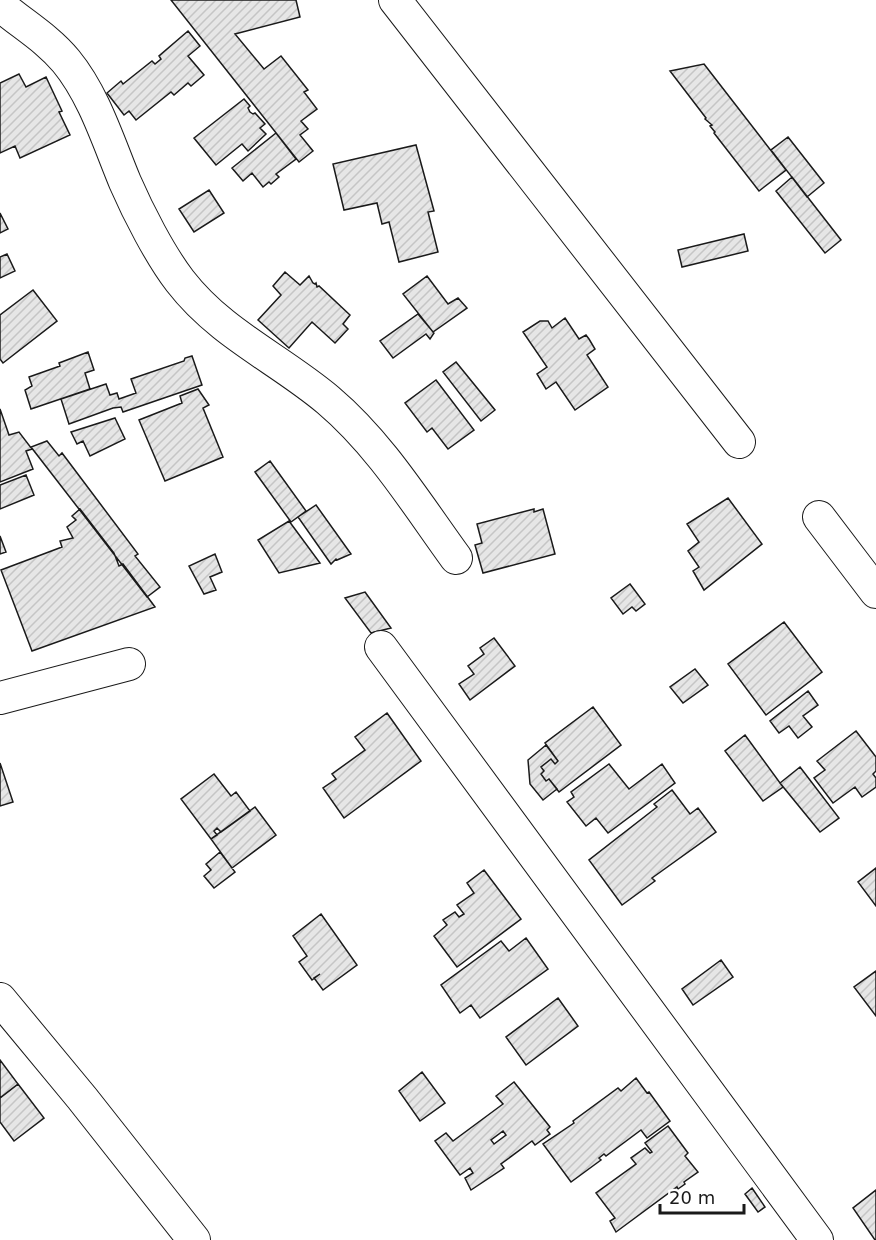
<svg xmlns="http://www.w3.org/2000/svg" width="876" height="1240" viewBox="0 0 876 1240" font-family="'DejaVu Sans',sans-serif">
  <defs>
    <pattern id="building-hatch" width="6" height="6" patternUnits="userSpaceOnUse" patternTransform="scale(1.5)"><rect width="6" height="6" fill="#e6e6e6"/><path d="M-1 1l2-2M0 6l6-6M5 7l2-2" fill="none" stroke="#c5c5c5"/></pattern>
  </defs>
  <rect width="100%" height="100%" fill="#fff"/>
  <path fill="url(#building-hatch)" stroke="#1a1a1a" stroke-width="1.5" fill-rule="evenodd" d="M171,0h125l4,17 -65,17 29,35 17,-13 27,34 -4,2 13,17 -16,12 7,8 -8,6 13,16 -14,11z
    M188,31l12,15 -12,10 16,19 -13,11 -3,-3 -14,12 -3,-3 -35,28 -7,-9 -5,4 -17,-22 14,-12 2,3 29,-23 3,3 6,-5 -2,-3z
    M704,64l82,106 -27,21 -45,-58 1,-1 -5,-6 2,-1 -7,-6 1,-1 -36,-47z
    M19,74l7,13 20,-10 16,34 -3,1 11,23 -50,23 -5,-12 -15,7v-70z
    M244,99l6,7 -2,2 2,4 3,2 2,-1 10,11 -5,4 6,6 -18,17 -6,-7 -26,21 -22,-27z
    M276,133l20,26 -20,15 3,3 -8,7 -2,-2 -6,5 -11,-14 -9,8 -11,-13z
    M788,137l36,46 -17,14 -36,-47z
    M416,145l18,66 -6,1 10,40 -39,10 -10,-40 -7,2 -5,-21 -33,7 -11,-46z
    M792,177l49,63 -16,13 -49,-62z
    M209,190l15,23 -30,19 -15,-23z
    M0,213l8,16 -8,4z
    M744,234l4,17 -66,16 -4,-17z
    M7,254l8,17 -15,7v-21z
    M285,272l15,13 9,-9 4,7 2,1 1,-1 1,4 2,-1 31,29 -7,9 5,5 -13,14 -23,-21 -23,26 -31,-28 23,-25 -8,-9z
    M427,276l21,28 10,-6 9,10 -34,24 -30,-38z
    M33,290l24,31 -54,42 -3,-4v-44z
    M418,314l16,19 -4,6 -4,-5 -33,24 -13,-17z
    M565,318l14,21 7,-4 3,4 6,10 -8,6 21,32 -33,23 -19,-28 -10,7 -9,-15 10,-7 -24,-35 17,-11h8l4,7z
    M88,352l6,18 -9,3 5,16 -59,20 -6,-19 7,-4 -3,-9 31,-11 -1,-3z
    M192,356l10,29 -79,27 -2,-5 -8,1 -44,16 -8,-25 45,-15 4,11 7,-2 2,6 17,-6 -5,-14 53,-18 1,-3z
    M456,362l39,48 -14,11 -38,-49z
    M436,380l38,50 -26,19 -16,-21 -5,4 -22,-29z
    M198,389l11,16 -6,3 20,49 -58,24 -26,-61 43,-17 -2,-7z
    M0,409l9,26 10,-3 13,17 -6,2 7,18 -33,13z
    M115,418l10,21 -35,17 -7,-15 -6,3 -6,-12z
    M47,441l12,15 3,-3 76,101 -3,2 25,31 -13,10 -116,-150z
    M270,461l36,50 -15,11 -36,-50z
    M26,475l8,20 -34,14v-24z
    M728,498l34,46 -58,46 -11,-19 6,-4 -11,-16 11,-9 -12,-18z
    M316,505l35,49 -14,6 -1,-1 -5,5 -33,-47z
    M80,509l34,44 5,13 4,-2 32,43 -123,44 -31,-81 61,-23 -2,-6 13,-3 -6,-11 9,-7 -4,-4z
    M534,509v3l9,-3 12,45 -72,19 -8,-28 7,-2 -5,-19z
    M289,521l31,42 -41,10 -21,-33z
    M0,536l6,16 -6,2z
    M215,554l7,18 -12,5 6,13 -12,4 -15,-28z
    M630,584l15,20 -9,7 -4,-4 -9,7 -12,-16z
    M365,592l26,36 -20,5 -26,-35z
    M784,622l38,50 -56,43 -38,-51z
    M494,638l21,28 -45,34 -11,-16 15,-10 -6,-8 16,-12 -4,-6z
    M695,669l13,16 -25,18 -13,-16z
    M808,691l10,14 -15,11 9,11 -14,11 -9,-12 -10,7 -9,-12z
    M593,707l28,38 -62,47 -10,-13 -3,2 -5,-7 3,-3 -3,-4 10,-8 4,5 3,-3 -13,-18z
    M387,713l34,48 -77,57 -21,-30 13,-9 -4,-5 33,-24 -10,-13z
    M856,731l20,26v14l-3,3 3,4v9l-14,10 -7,-10 -22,16 -19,-25 11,-8 -8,-9z
    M745,735l38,52 -20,14 -38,-50z
    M546,745l12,16 -3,3 -4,-5 -10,8 3,4 -3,3 5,7 3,-2 8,10 -14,11 -13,-16 -2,-24z
    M0,763l13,39 -13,4z
    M609,764l20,25 33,-25 13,19 -67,50 -12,-15 -10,8 -19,-24 7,-5 -3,-5z
    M800,767l39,51 -19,14 -40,-49z
    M214,774l17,22 5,-4 14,19 -29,21 -4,-4 -3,3 3,4 -6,4 -30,-40z
    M672,790l18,24 8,-6 18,24 -64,46 3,3 -33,24 -33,-45 68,-53 -3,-3z
    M255,807l21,28 -44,33 -21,-29z
    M220,852l15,20 -21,16 -10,-12 7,-6 -5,-6z
    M876,868v38l-18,-24z
    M484,870l37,49 -64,48 -23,-31 13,-11 -4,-5 12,-8 4,5 5,-3 -7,-9 17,-12 -7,-10z
    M321,914l36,51 -34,25 -9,-12 6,-4 -8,6 -13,-18 8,-6 -14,-20z
    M526,938l22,31 -68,49 -9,-13 -11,8 -19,-28 60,-44 8,10z
    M721,960l12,17 -40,28 -11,-16z
    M876,971v45l-22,-29z
    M558,998l20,28 -52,39 -20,-28z
    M0,1060l18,24 -18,14z
    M422,1072l23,31 -25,18 -21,-30z
    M636,1078l11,15 2,-1 21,29 -23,17 -6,-8 -35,26 -2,-2 -5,4 2,2 -30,22 -28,-38 31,-21 -1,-2 45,-33 3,3z
    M514,1082l36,45 -3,3 3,4 -15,11 -3,-4 -31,23 3,4 -33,22 -6,-12 8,-5 -3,-5 -10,7 -25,-34 11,-8 7,8 50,-37 -7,-8zM503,1131l3,4 -12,9 -3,-4z
    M18,1084l26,34 -30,23 -14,-19v-24z
    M668,1126l20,27 -3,3 13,16 -14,10 1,2 -7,5 -1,-2 -61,45 -6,-11 5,-3 -19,-25 40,-29 -5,-6 14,-10 5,5 2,-1 -7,-9z
    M752,1188l13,19 -7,5 -13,-18z
    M876,1190v50h-1l-22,-32z"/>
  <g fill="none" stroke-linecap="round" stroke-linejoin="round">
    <g stroke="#1a1a1a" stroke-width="34">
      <path id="minor" d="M395,0l344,442
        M0,5c22,19 47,33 66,56 28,34 42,80 59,121 13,30 35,73 55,99 41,53 98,77 148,119 52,44 88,103 128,158
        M819,517l57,75
        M381,647l436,593
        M0,698l129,-34
        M0,999l82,99 112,142"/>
    </g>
    <use href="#minor" stroke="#fff" stroke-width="32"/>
  </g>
  <path d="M660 1204v9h84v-9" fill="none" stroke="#1a1a1a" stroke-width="3"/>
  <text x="669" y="1204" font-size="18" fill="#1a1a1a" stroke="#ffffff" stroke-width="4.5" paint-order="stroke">20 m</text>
</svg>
